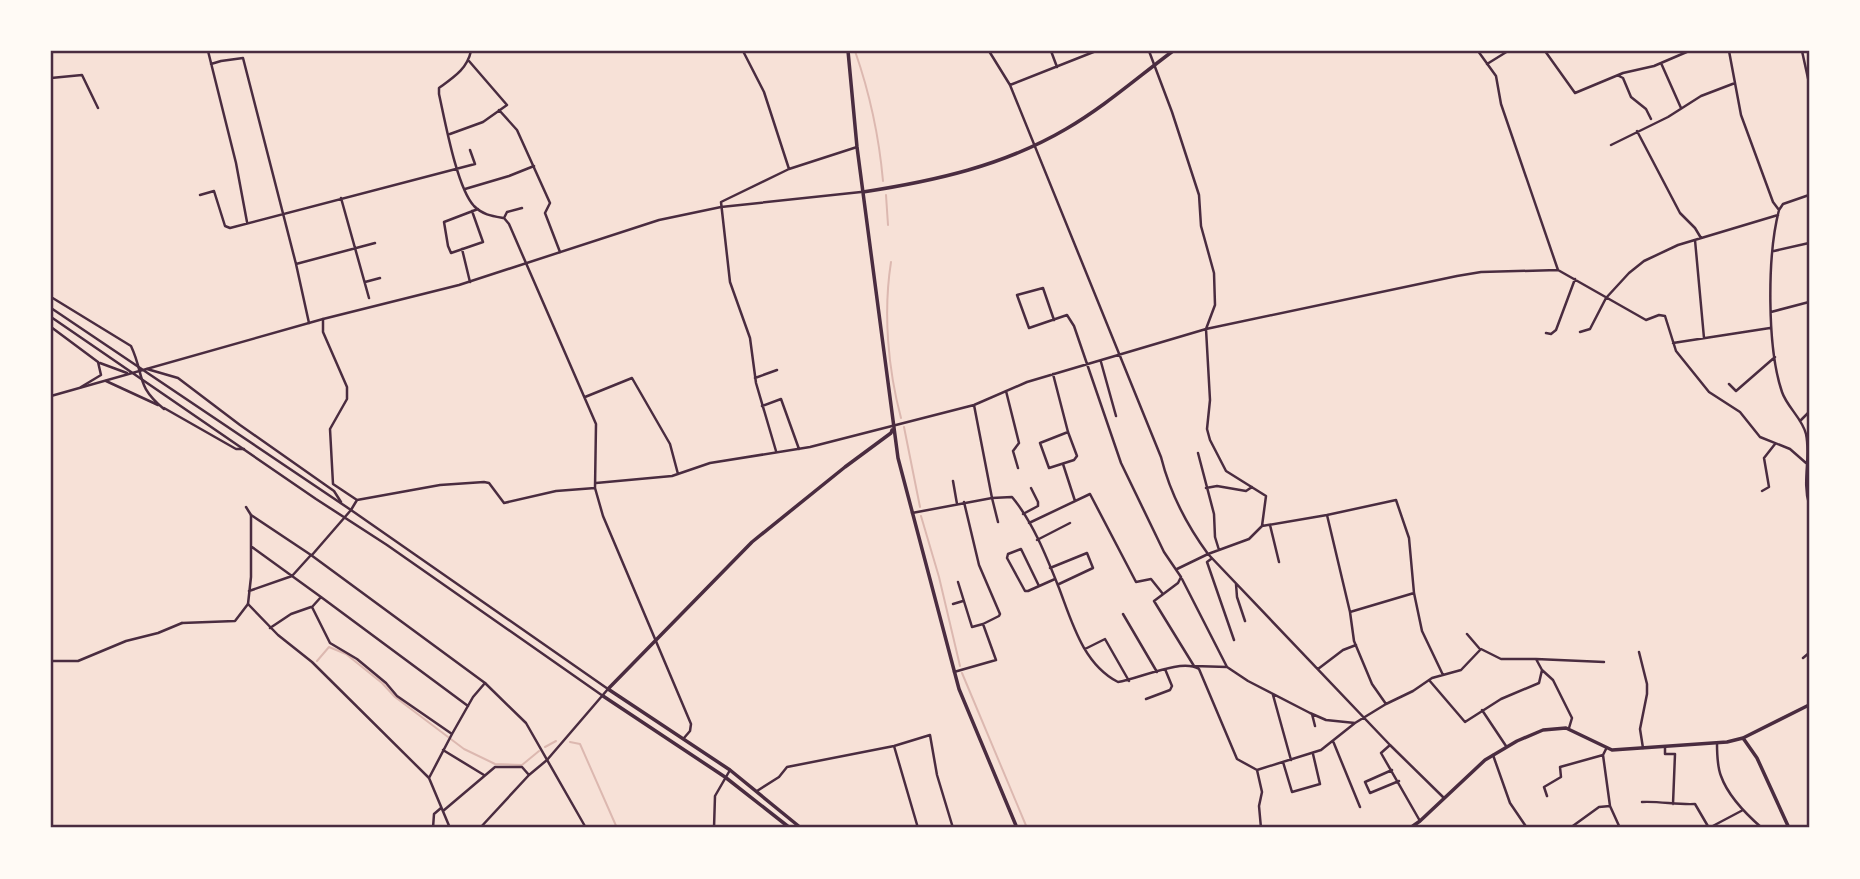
<svg xmlns="http://www.w3.org/2000/svg" width="1860" height="879" viewBox="0 0 1860 879" font-family="'Libre Baskerville',serif">
  <rect width="100%" height="100%" fill="#f7e1d7"/>
  <g fill="none" stroke-linecap="round" stroke-linejoin="round">
    <path stroke="#dcb8b0" stroke-width="2" d="M855,51c15,43 24,85 28,130
      M886,195l2,30
      M891,262c-8,51 -3,107 10,156
      M904,427l16,80
      M921,516l18,61 21,89
      M317,661l12,-14 17,7 36,29 13,14 69,52 31,15 27,1 17,-14
      M962,673l65,155
      M570,742l10,2 37,84
      M545,747l11,-6"/>
    <path stroke="#4a2c40" stroke-width="2.5" d="M208,51l28,112 11,59
      M471,51c-4,18 -17,26 -32,37v6c6,27 18,94 35,112 9,9 18,10 30,12l5,6 87,200 -1,64 8,28 88,208 -1,7 -6,7
      M743,51l21,41 25,77
      M989,51l21,34 151,372c9,36 25,67 47,97l182,191 54,53
      M1051,51l6,16
      M1149,51l23,61 27,83 2,31 13,47 1,32 -9,24 4,71 -3,29 3,11 16,31 40,25 -4,30
      M1478,51l18,25 5,28 57,166
      M1545,51l30,42 48,-20 31,-7 35,-15
      M1729,51l12,64 32,87 6,8
      M1802,51l7,32
      M1661,63l20,45
      M211,64l10,-3 22,-3 53,206 13,59
      M1487,64l21,-13
      M1619,76l4,2 8,19 15,12 5,10
      M51,78l31,-3 16,33
      M1010,85l86,-34
      M499,110l18,20 33,73 -5,10 15,39
      M1637,131l43,82 15,15 6,10
      M450,134l33,-12 24,-17 -38,-44
      M1611,145l57,-28 33,-21 34,-13
      M465,189l44,-13 25,-10
      M200,195l14,-4 11,35 5,2 245,-64 -5,-14
      M1809,195l-26,9 -4,6c-12,46 -12,138 3,182 5,15 20,26 24,42 5,23 -4,47 3,70
      M341,198l28,100
      M472,211l11,31 -32,11 -3,-7 -4,-24 34,-13
      M504,218l3,-6 15,-4
      M1695,240l9,98
      M462,249l8,33
      M1774,251l35,-8
      M296,264l79,-21
      M365,282l15,-4
      M51,297l80,49c14,30 4,39 33,63
      M1771,312l38,-10
      M323,319v13l24,55v12l-17,30 3,55 24,16 -6,10
      M1054,320l-11,-32 -26,7 12,33 38,-13 7,11 47,137 43,89 17,25 -3,6 -24,18 40,65 33,1
      M51,327l47,35 3,13 -20,12
      M1580,332l10,-3 16,-31 23,-25 15,-12 34,-16 100,-30
      M1546,333l5,1 5,-4 19,-51
      M1673,343l97,-15
      M1101,362l15,54
      M100,363l27,10
      M147,369l31,9 62,47 94,66 7,11
      M1053,374l15,58 9,24 -3,4 -25,8 -9,-25 28,-11
      M755,378l22,-8
      M106,381l52,24
      M1729,384l7,7 39,-34
      M1006,391l13,52 -6,8 5,17
      M585,397l47,-19 38,66 8,30
      M974,405l18,93 20,-1c21,25 35,61 47,91 13,34 24,76 59,94 21,-3 63,-24 81,-13l38,90 20,11 5,22 -3,14 2,22
      M762,406l19,-7 18,50
      M164,408l72,41h8
      M1800,421l9,-9
      M776,451l-20,-68 -6,-45 -20,-56 -9,-80 68,-33 68,-22
      M1198,453l16,61 1,23 4,13
      M1063,464l12,37
      M953,481l4,23
      M596,483l76,-7 38,-13 100,-16 164,-42 53,-23 179,-53 251,-53 24,-4 77,-2 88,50 13,-5 6,1 11,35 33,41 31,20 20,25 30,12 16,14
      M1206,488l11,-2 29,5 6,-4
      M1762,491l7,-4 -5,-29 11,-14
      M357,500l83,-15 44,-3 5,1 15,20 52,-12 39,-3
      M912,513l80,-15 6,24
      M1023,514l15,-8v-4l-7,-14
      M251,515v62l-3,27 30,31 34,27 117,116 21,50
      M1327,515l69,-15 13,38 5,55
      M1029,523l61,-29 46,88 15,-3 12,15
      M1270,525l9,37
      M1037,540l33,-17
      M252,547l69,50 -9,10 18,36 27,16 29,24 11,13 55,38 21,-37 12,-14
      M1211,559l-4,3 27,78
      M1050,568l37,-15 6,15 -34,16
      M1177,569l31,-15 41,-15 13,-13 65,-11 23,97 4,29 18,43 14,20
      M1182,579l45,88 21,14 62,32 16,7 29,3
      M958,582l14,45 11,-3
      M1236,584l1,13 8,24
      M1039,586l-18,-37 -13,5 -1,4 18,33h3l27,-12
      M249,591l43,-15 19,-21
      M321,597l147,109
      M953,604l10,-3
      M1350,612l64,-19 8,38 21,44
      M1123,614l34,58
      M270,628l21,-14 20,-7
      M1467,634l12,14
      M1085,649l20,-10 24,42
      M1639,652l8,32v10l-7,35 3,19
      M1803,658l6,-5
      M1536,659l68,3
      M51,661h27l48,-20 32,-8 24,-10
      M1318,669l25,-19 13,-5
      M954,672l42,-12 -13,-36 16,-8 1,-2 -21,-49 -15,-63
      M1429,680l36,42 36,-23 38,-16 3,-13
      M1273,695l18,65
      M1146,699l24,-9 2,-4 -7,-17
      M1482,710l24,36
      M1312,714l3,12
      M1333,741l27,66
      M1717,743c0,10 0,23 4,33 7,20 26,39 41,52
      M1390,745l-9,8 39,68
      M894,746l24,82
      M1665,747v7h10l-2,50
      M1606,749l-3,6 7,51 10,22
      M443,750l41,25
      M1493,755l17,48 17,25
      M1283,762l9,30 28,-8 -7,-30
      M1257,770l64,-20 34,-27 31,-19 27,-13 19,-13 29,-8 20,-21 20,10h35l6,11 11,10 19,38 -3,10
      M1392,770l-27,12 5,11 29,-12
      M429,778l23,-44
      M757,791l22,-14 8,-10 107,-21 36,-11 7,40 16,53
      M1547,796l-3,-9 17,-10 -1,-10 43,-12
      M1642,802c18,-1 35,3 53,2l14,24
      M443,811l52,-44h27l7,8
      M433,828l1,-14 7,-6
      M480,828l49,-53 18,-15 61,-71
      M714,828l1,-32 15,-26
      M1570,828l29,-21 11,-1
      M1709,828l34,-18"/>
    <path stroke="#4a2c40" stroke-width="2.5" d="M51,308l300,202 257,179
      M51,317l265,182 71,46 216,151
      M51,396l272,-77 136,-34 200,-65 62,-13 140,-15
      M246,507l5,8 60,40 174,128 41,40 60,105
      M312,555l39,-45
      M182,623l53,-2 13,-17"/>
    <path stroke="#4a2c40" stroke-width="3.5" d="M848,51l9,96 41,311 61,231 58,139
      M863,192c71,-11 140,-26 203,-63 38,-22 72,-52 107,-78
      M603,696l122,81 65,51
      M1743,738l14,20 32,70
      M801,828l-71,-58 -122,-81 144,-147 93,-75 46,-34 1,-3
      M1410,828l10,-7 65,-61 32,-19 26,-11 23,-2 46,22 115,-8 16,-4 66,-33"/>
  </g>
  <rect width="1860" height="879" fill="none" stroke="#fffaf5" stroke-width="105"/>
  <rect x="52" y="52" width="1756" height="774" fill="none" stroke="#4a2c40" stroke-width="2.5"/>
</svg>
